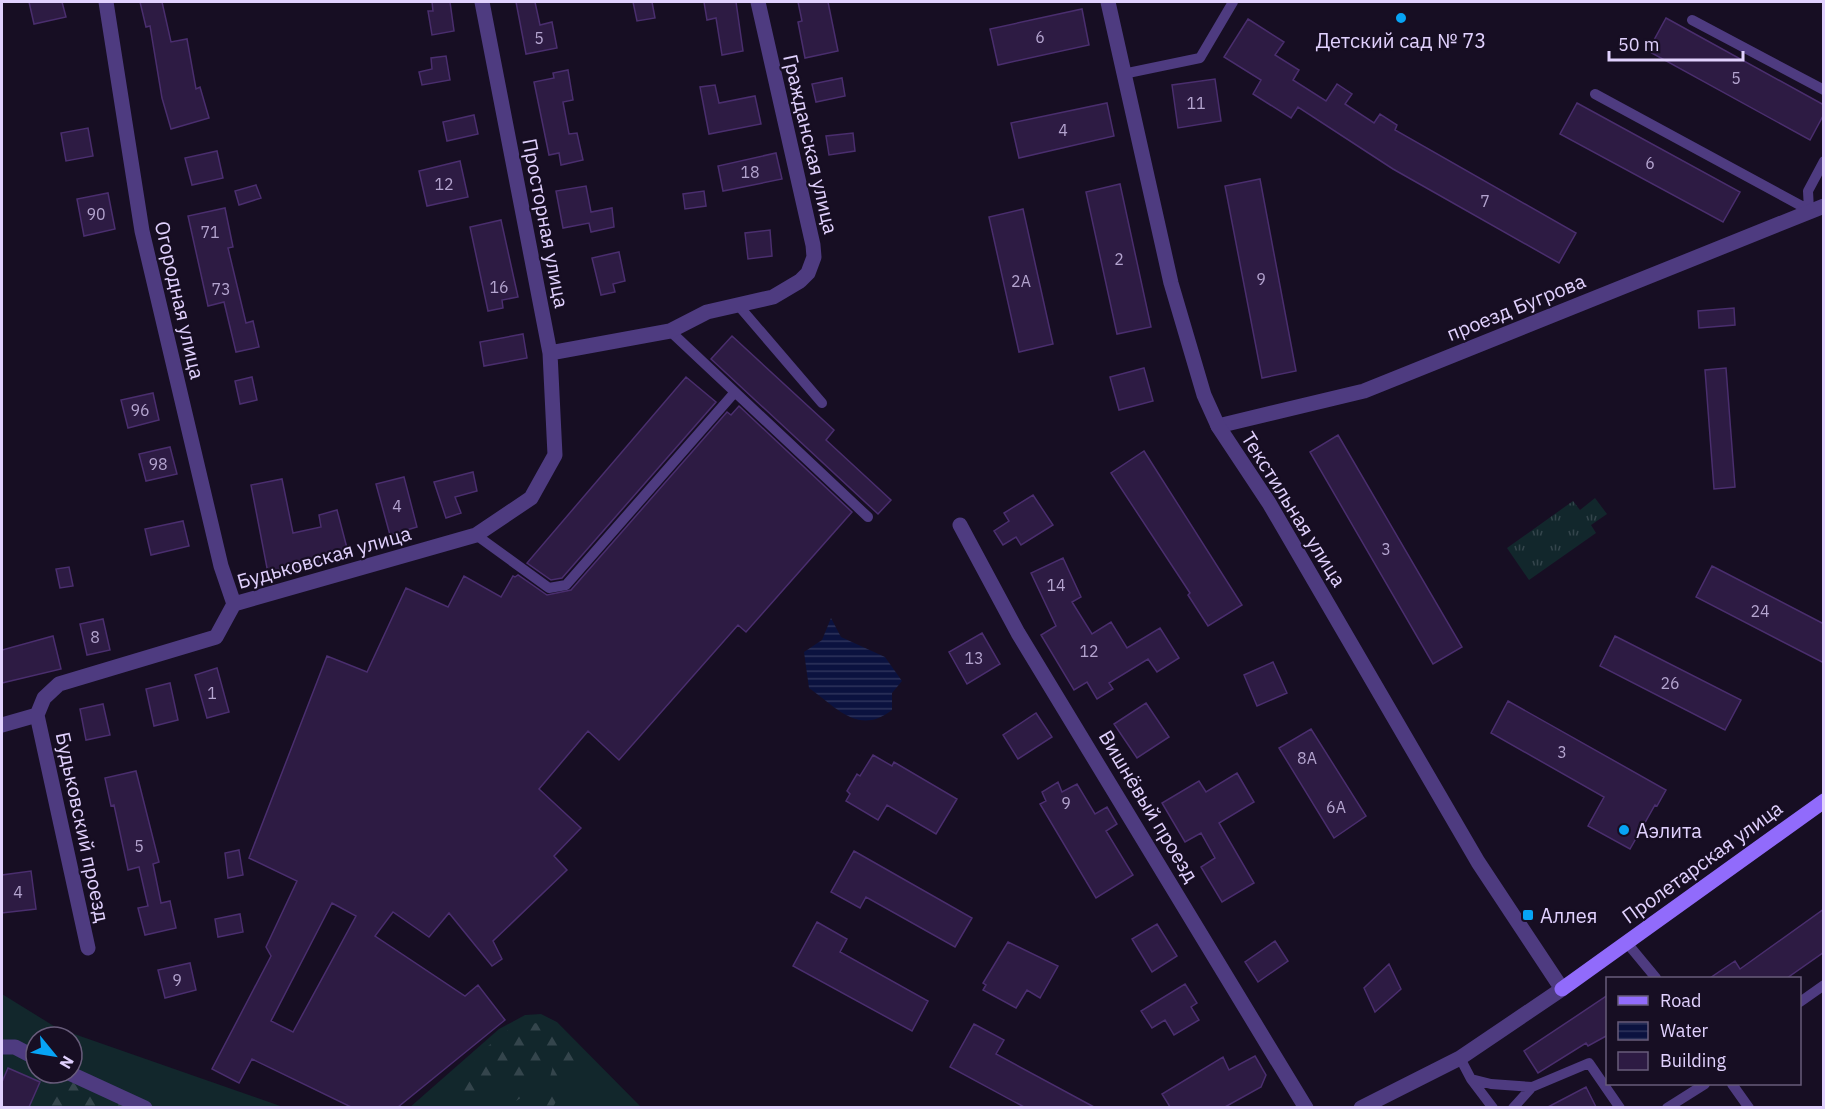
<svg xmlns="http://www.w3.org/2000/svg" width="1825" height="1109" viewBox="0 0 1825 1109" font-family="'IBM Plex Sans',sans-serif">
  <defs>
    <pattern id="forest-firs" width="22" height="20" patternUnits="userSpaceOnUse" patternTransform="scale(1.5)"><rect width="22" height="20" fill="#12272c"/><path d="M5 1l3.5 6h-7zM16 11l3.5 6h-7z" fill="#34454c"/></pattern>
    <pattern id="park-tufts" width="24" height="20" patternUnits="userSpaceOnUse" patternTransform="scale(1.5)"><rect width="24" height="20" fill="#12272c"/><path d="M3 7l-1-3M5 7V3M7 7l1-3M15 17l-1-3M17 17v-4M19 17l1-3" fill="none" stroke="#34454c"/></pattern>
    <pattern id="water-rules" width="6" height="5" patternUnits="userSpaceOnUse" patternTransform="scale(1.5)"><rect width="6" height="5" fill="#0b123f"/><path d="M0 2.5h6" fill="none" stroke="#2e335c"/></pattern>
  </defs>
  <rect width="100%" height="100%" fill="#170e23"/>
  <path fill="#12272c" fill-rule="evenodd" d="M2,994l55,34 226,79h-281zM36,1037h36v36h-36z
    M541,1014l16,8 84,85 -232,1 90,-79 26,-14z"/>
  <path fill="url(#forest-firs)" d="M536,1023l27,16 16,21 -26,47h-11l11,-41 -16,6 -12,23 -15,10 -1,-28 -12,-4 -13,17 -16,9 -11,-14 25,-34 26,-21z
    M71,1082l58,26h-79l8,-21z"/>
  <path fill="url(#park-tufts)" d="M1595,498l12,16 -16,11 5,8 -67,47 -22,-32 66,-47 7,9z"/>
  <path fill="url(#water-rules)" d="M831,618l10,19 44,20 17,24 -10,12v17c-33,26 -55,-2 -83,-22l-5,-36 18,-12z"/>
  <path fill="#2d1b43" stroke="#4a2e6e" stroke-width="1.5" fill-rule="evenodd" d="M29,2h33l4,15 -32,7z
    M140,2h22l9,40 16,-3 9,50 4,-2 9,31 -38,11 -9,-31 -12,-72 -4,1z
    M432,2h18l4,29 -22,4 -4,-24h5z
    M516,2h19l5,23 12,-3 5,26 -31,6z
    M633,2h19l3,16 -18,3z
    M704,2h32l7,49 -21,4 -6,-37 -9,2z
    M798,2h30l10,49 -33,7 -7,-36 4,-1z
    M1082,9l7,36 -91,20 -8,-36z
    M1666,18l158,87v9l-14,26 -162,-89z
    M1248,19l36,23 -9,13 24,15 -6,10 33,21 11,-17 15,10 -7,10 29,19 6,-9 17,11 -2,5 181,103 -17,30 -166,-94 -95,-62 -7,11 -38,-24 8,-14 -37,-23z
    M446,56l4,24 -28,5 -3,-13 13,-3 -1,-11z
    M568,70l5,30 -10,2 6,32 8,-1 6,27 -22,5 -2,-12 -10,2 -15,-73 20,-4 -1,-5z
    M842,78l3,18 -29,6 -4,-18z
    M1215,79l6,42 -43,7 -6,-43z
    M715,85l4,18 36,-7 6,28 -52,10 -9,-47z
    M1107,103l7,33 -95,22 -8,-35z
    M1577,103l163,89 -17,30 -163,-88z
    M474,115l4,19 -31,7 -4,-19z
    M88,128l5,28 -27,5 -5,-28z
    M853,133l2,18 -26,4 -3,-19z
    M217,151l6,27 -31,7 -7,-27z
    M776,153l6,26 -59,12 -5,-25z
    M460,161l8,36 -41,9 -8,-35z
    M1260,179l36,192 -34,7 -37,-192z
    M1120,184l31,143 -34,7 -31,-142z
    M256,185l5,13 -22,7 -4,-14z
    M586,186l5,26 21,-4 2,19 -23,5 -2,-9 -26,5 -7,-37z
    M704,191l2,15 -21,3 -2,-15z
    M108,193l7,36 -31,7 -7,-37z
    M225,208l8,39 -5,1 18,75 7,-2 6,26 -23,5 -12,-50 -16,4 -20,-90z
    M1023,209l30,135 -34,8 -30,-135z
    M501,220l17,77 -16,3 1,8 -15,3 -18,-84z
    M770,230l2,26 -24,3 -3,-26z
    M619,252l6,29 -12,3 2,8 -14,3 -9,-37z
    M1734,308l1,17 -36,3 -1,-17z
    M523,334l4,24 -43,8 -4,-24z
    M732,336l102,94 -8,10 65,60 -13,14 -167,-155z
    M1144,368l9,33 -34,9 -9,-33z
    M1726,368l9,119 -21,2 -9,-119z
    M252,377l5,23 -17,4 -5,-23z
    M686,377l30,25 -154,176 -11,2 -24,-17z
    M153,393l6,27 -31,8 -7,-28z
    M739,406l113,106 -106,120 -8,-7 -119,135 -31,-29 -49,58 42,39 -27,28 13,14 -74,71 9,18 -10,7 -43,-53 -20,24 -36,-25 -18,24 90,60 13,-11 27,35 -107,87h-47l-99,-48 -13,24 -27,-14 59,-113 -5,-9 31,-66 -48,-23 78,-202 40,16 39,-84 42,19 16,-31 37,21 12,-21 2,1 3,-2 29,20 24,-5 156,-178 4,3zM332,903l24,13 -63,116 -22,-11z
    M1338,435l124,212 -29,17 -123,-212z
    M170,447l7,27 -31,7 -7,-27z
    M1144,451l98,154 -34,21 -20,-31 2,-2 -79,-120z
    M473,472l4,19 -22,6 6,16 -15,5 -12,-36z
    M404,477l13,50 -27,8 -14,-51z
    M282,479l11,54 28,-6 -2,-12 18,-5 10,38 -30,8 1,6 -50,11 -17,-88z
    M1033,495l20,30 -32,20 -5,-8 -13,8 -9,-14 15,-10 -5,-8z
    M183,521l6,25 -38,9 -6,-26z
    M1063,558l18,39 -9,5 20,32 19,-12 16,26 33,-20 19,30 -22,14 -9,-13 -39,24 4,6 -16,10 -10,-17 -13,8 -33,-55 15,-9 -25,-53z
    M1712,566l112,58v39l-128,-66z
    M69,567l4,19 -13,2 -4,-19z
    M103,619l7,31 -23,5 -7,-31z
    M982,633l18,31 -33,20 -18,-32z
    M53,636l8,33 -59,14v-33z
    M1615,636l126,64 -16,30 -125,-64z
    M1273,662l14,31 -30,13 -13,-31z
    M217,668l12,44 -22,6 -12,-43z
    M170,683l8,37 -24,6 -8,-37z
    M1508,701l158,89 -9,16 -2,-1 -25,44 -42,-23 16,-29 -113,-64z
    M1146,703l23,34 -32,21 -23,-34z
    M103,704l7,31 -24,5 -6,-31z
    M1036,713l16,24 -34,22 -15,-24z
    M1311,729l55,87 -32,22 -55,-90z
    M873,755l19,11 2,-4 63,37 -21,35 -49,-29 -9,15 -32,-19 4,-7 -3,-3 10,-17 3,2z
    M136,771l23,91 -6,2 8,39 9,-2 6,27 -31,7 -7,-27 10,-2 -9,-39 -11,3 -14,-65 -3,1 -6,-28z
    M1237,773l17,29 -35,21 35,60 -32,19 -21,-35 14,-9 -14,-25 -16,9 -23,-39 37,-22 7,11z
    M1058,782l4,10 15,-8 18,30 12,-7 10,17 -11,7 27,44 -37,23 -56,-94 6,-3 -4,-9z
    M239,850l4,25 -15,3 -3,-25z
    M854,851l118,67 -17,29 -89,-50 -6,11 -29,-16z
    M31,871l5,38 -34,4v-38z
    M1824,909v43l-37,26h-77l25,-17 5,8z
    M240,914l3,18 -25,5 -3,-18z
    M817,922l30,17 -7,13 88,49 -16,30 -119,-65z
    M1157,924l20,32 -25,16 -20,-33z
    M1275,941l13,20 -30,21 -13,-20z
    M1008,942l50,24 -18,32 -13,-8 -11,18 -33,-18 3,-5 -3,-2z
    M190,963l6,27 -31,8 -7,-28z
    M1389,964l12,25 -26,23 -11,-24z
    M1185,984l12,19 -6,4 8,13 -25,15 -9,-15 -13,8 -11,-17z
    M1608,995v40l-20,11 -2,-3 -48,30 -14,-22z
    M974,1024l30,16 -8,14 98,53h-70l-74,-40z
    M1255,1056l11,19 -5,12 -36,20h-55l-8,-13 61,-37 6,13z
    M8,1068l32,14 -11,25h-27v-25z
    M1586,1087l10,20h-48z"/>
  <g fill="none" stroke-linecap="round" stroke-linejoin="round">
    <path stroke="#4e3b80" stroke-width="10" d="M1692,20l132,70
      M1123,74l77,-16 33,-56
      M1595,94l214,116
      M1809,210l-1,-19 16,-30
      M738,305l84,98
      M670,331l198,186
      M476,535l73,53 17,-3 169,-193
      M1627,943l29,35
      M1800,1002l24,-17
      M1460,1058l11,21 22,29
      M1471,1079l20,5 41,3 57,-24 31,45
      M1732,1084l17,24
      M1513,1108l19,-21
      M1667,1108l38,-24"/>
    <path stroke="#4e3b80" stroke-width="15" d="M106,2l36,229 79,335 13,38
      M550,353l120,-22 37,-19 66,-15 27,-16 8,-8 6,-16 -1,-12 -55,-243
      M1218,426l146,-35 460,-185
      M960,525l58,108 288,475
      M37,715l51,233
      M2,725l35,-10 7,-17 15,-14 157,-47 18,-33 242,-69 55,-37 24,-43 -5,-102 -68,-351
      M2,1047h13l21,11
      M69,1073l76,35"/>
    <path stroke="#4e3b80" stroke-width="15" d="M1108,2l63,281 33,112 14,31 51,77 209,359 84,127 -102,69 -99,50"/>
    <path stroke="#916bfb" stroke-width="15" d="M1562,989l262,-188"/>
  </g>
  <g fill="#07a4f5" stroke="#170e23" stroke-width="2">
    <circle cx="1401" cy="18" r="6"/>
    <circle cx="1624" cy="830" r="6"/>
    <rect x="1522" y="909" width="12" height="12" rx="3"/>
  </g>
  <g text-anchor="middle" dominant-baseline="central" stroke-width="4.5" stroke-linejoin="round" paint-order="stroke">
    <g font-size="16" fill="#b4a4cf">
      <text x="1040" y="37">6</text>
      <text x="539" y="38">5</text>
      <text x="1736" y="78">5</text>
      <text x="1196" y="103">11</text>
      <text x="1063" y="130">4</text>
      <text x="1650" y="163">6</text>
      <text x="750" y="172">18</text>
      <text x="444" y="184">12</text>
      <text x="1485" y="201">7</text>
      <text x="96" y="214">90</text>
      <text x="210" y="232">71</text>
      <text x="1119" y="259">2</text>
      <text x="1261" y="279">9</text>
      <text x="1021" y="281">2А</text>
      <text x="499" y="287">16</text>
      <text x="221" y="289">73</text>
      <text x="140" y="410">96</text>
      <text x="158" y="464">98</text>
      <text x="397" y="506">4</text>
      <text x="1386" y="549">3</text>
      <text x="1056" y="585">14</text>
      <text x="1760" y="611">24</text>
      <text x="95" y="637">8</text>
      <text x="1089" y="651">12</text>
      <text x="974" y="658">13</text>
      <text x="1670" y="683">26</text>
      <text x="212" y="693">1</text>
      <text x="1562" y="752">3</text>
      <text x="1307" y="758">8А</text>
      <text x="1066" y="803">9</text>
      <text x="1336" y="807">6А</text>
      <text x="139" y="846">5</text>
      <text x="18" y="892">4</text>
      <text x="177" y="980">9</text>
    </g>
    <g font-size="20" fill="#e1d1fe" stroke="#170e23" text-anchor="start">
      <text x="1401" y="40" text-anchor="middle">Детский сад № 73</text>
      <text x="1636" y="830">Аэлита</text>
      <text x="1540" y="915">Аллея</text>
    </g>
    <g font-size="20" fill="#e1d1fe" stroke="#170e23">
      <text transform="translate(811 144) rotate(77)">Гражданская улица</text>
      <text transform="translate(546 223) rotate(79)">Просторная улица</text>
      <text transform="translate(180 300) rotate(77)">Огородная улица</text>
      <text transform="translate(1516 307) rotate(-22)">проезд Бугрова</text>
      <text transform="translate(1294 509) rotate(58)">Текстильная улица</text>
      <text transform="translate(324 557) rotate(-16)">Будьковская улица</text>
      <text transform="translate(1149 806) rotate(59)">Вишнёвый проезд</text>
      <text transform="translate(83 827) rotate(78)">Будьковский проезд</text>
      <text transform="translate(1702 862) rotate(-36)">Пролетарская улица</text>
    </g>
  </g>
  <rect width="1825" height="1109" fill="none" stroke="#e1d1fe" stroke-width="6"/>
  <rect x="1606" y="977" width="195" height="108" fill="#170e23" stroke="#685c7b" stroke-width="1.5"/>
  <rect x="1618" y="996" width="30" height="9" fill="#916bfb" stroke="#685c7b" stroke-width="1.5"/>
  <text x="1660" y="1007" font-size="18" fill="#e1d1fe">Road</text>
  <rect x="1618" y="1022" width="30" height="18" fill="url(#water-rules)" stroke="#685c7b" stroke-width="1.5"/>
  <text x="1660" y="1037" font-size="18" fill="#e1d1fe">Water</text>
  <rect x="1618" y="1052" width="30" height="18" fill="#2d1b43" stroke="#685c7b" stroke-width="1.5"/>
  <text x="1660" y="1067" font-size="18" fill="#e1d1fe">Building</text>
  <g transform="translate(54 1055) rotate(120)"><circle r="28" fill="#170e23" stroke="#685c7b" stroke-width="1.5"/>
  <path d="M0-4.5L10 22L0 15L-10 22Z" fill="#07a4f5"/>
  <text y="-9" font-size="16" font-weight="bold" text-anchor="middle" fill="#e1d1fe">N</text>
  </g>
  <path d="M1609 51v9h134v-9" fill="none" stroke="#e1d1fe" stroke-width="3"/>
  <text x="1618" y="51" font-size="18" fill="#e1d1fe" stroke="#170e23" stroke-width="4.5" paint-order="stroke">50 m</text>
</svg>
